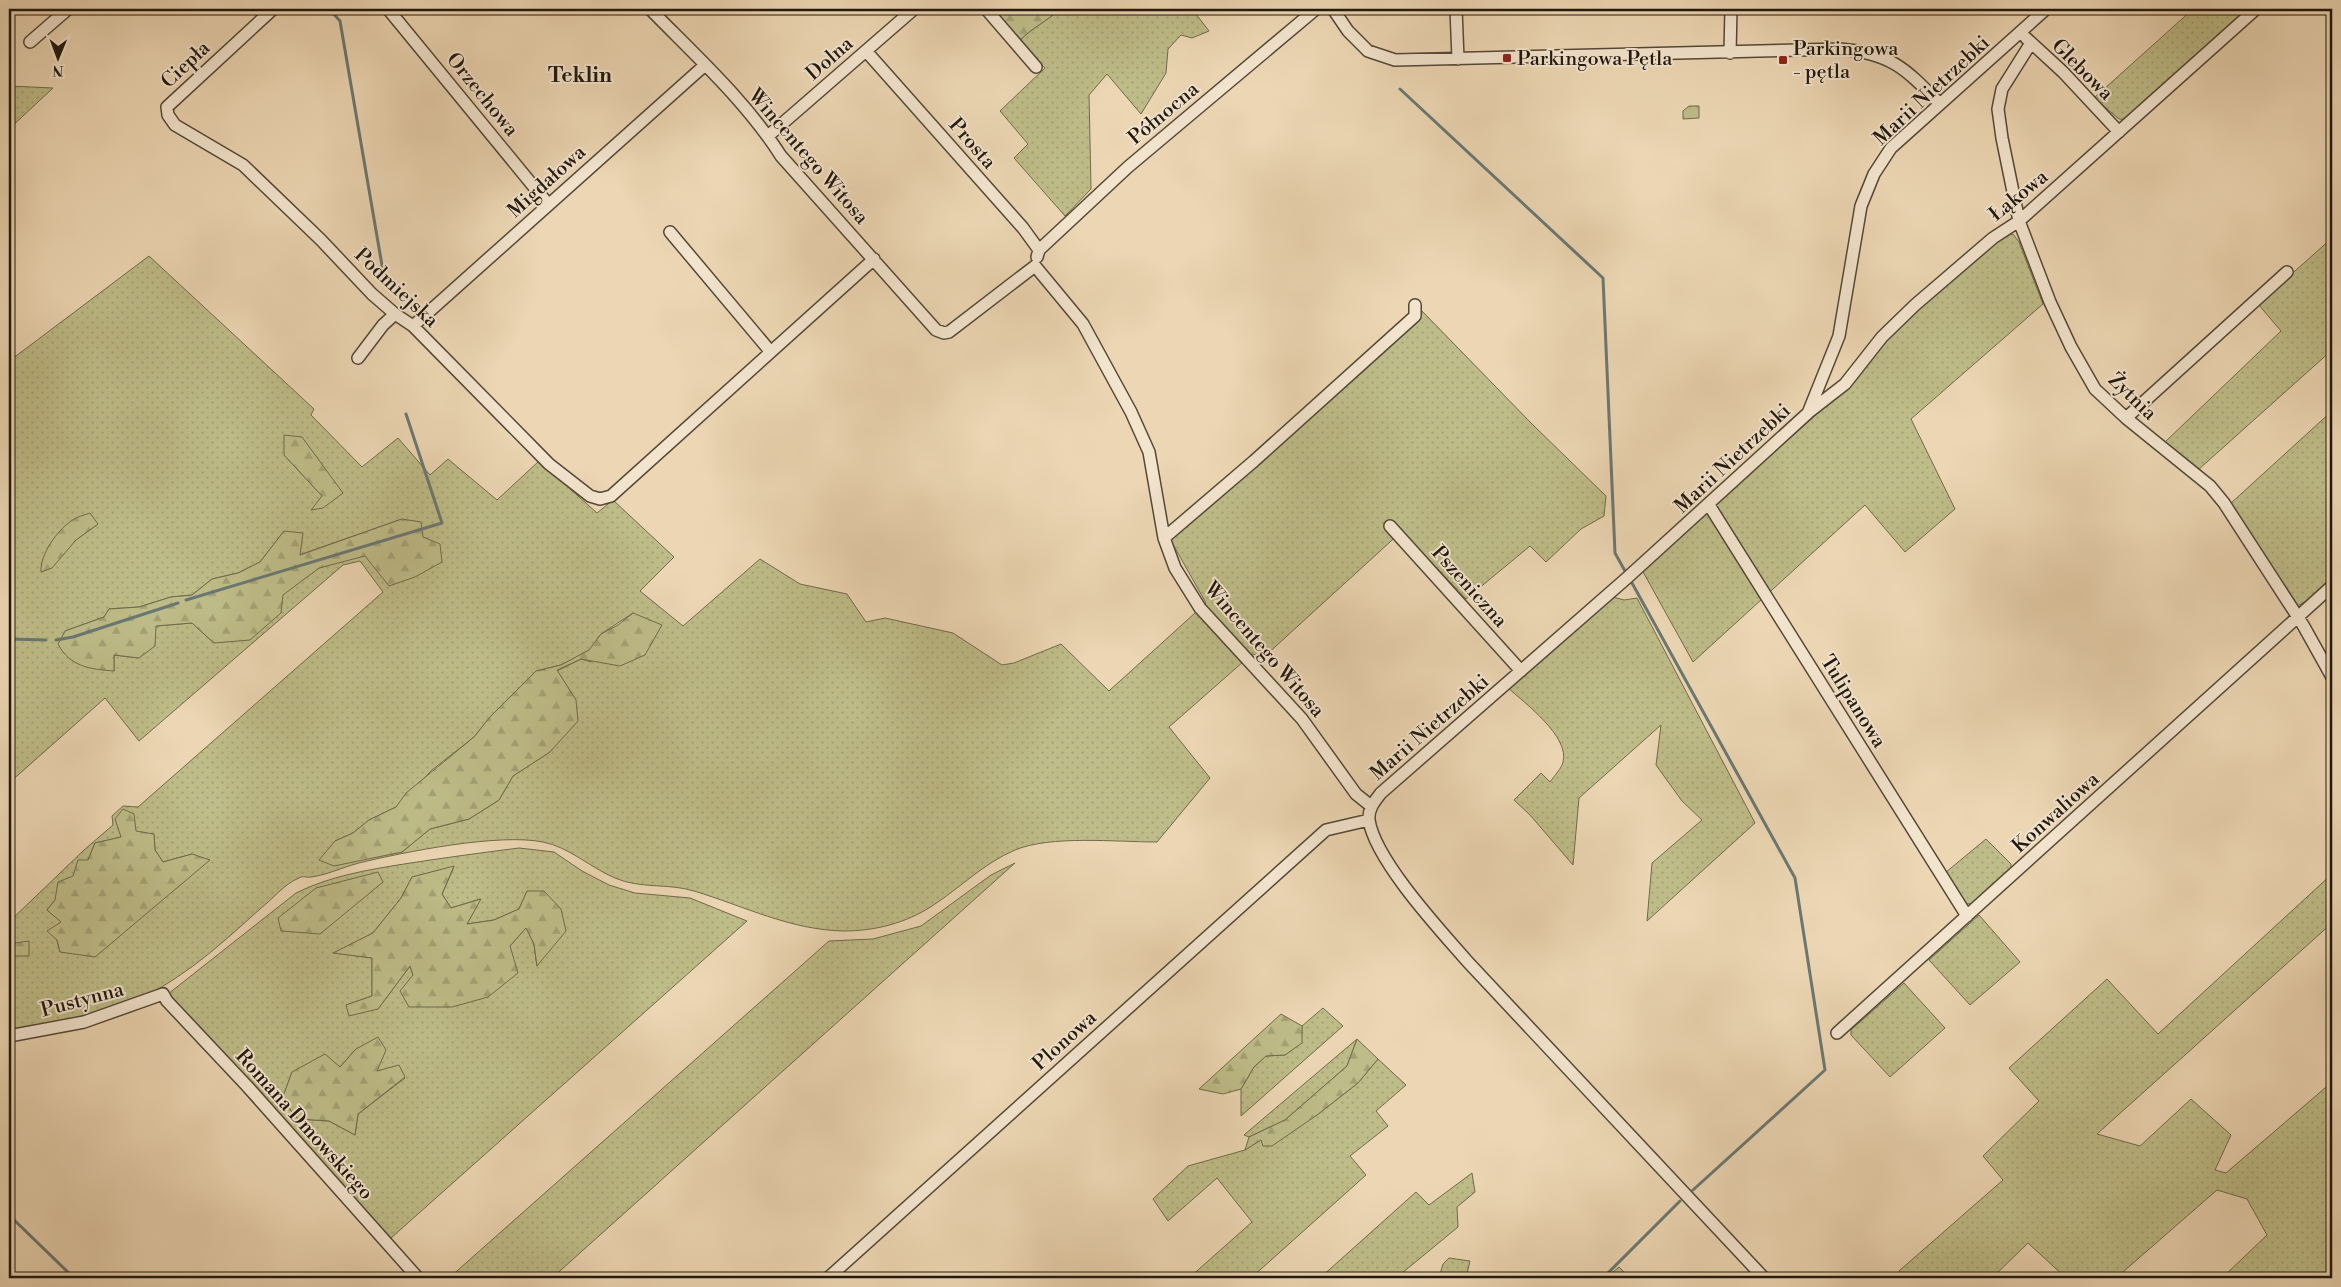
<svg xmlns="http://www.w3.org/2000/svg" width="2341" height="1287" font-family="'Libre Bodoni',serif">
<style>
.grass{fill:url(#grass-dots);stroke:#706a4b;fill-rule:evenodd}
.forest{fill:url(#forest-firs);stroke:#706a4b}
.park{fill:url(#park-crowns);stroke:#706a4b}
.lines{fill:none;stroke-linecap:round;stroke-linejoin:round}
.stream{stroke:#6a7872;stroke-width:3}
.minor-casing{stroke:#544837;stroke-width:14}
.minor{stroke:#f3e4ce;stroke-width:11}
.poi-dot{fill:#8f2418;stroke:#f3e4ce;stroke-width:2}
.labels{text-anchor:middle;stroke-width:4;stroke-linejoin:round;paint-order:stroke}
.poi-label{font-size:20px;fill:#21180e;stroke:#f3e4ce;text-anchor:start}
.street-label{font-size:20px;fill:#21180e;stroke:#f3e4ce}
.neighbourhood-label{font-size:21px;font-weight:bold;fill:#21180e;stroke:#f3e4ce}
</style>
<defs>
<pattern id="grass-dots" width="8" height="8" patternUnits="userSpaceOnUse" patternTransform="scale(1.25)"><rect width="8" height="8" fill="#bebc88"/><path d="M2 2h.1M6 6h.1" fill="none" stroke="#a3a174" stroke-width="1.8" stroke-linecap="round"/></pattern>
<pattern id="forest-firs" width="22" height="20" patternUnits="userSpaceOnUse" patternTransform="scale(1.25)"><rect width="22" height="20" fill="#bebc88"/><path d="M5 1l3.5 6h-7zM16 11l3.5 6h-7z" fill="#a3a174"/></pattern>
<pattern id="park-crowns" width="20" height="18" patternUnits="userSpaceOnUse" patternTransform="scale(1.25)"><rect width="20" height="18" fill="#bebc88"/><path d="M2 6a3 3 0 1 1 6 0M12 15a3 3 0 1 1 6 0" fill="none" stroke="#a3a174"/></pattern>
</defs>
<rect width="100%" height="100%" fill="#ecd6b3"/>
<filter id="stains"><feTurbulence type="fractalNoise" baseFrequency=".004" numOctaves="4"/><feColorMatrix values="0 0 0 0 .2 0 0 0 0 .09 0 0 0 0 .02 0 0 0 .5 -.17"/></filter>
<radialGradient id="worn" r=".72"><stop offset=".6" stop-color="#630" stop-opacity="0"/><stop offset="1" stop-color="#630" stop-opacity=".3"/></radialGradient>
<!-- grass -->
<path class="grass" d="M1060,9H1192L1209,31L1192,38L1181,35L1168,49L1166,73L1141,114L1107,74L1089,95L1091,189L1065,216L1014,158L1028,144L1000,111L1045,68L1019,41C1032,28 1047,21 1060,9Z
M2193,9H2252L2130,120L2119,119L2094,98Z
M9,86L53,88L9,129Z
M2013,234L2019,242L2043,304L1911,419L1955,509L1905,552L1865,505L1693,662L1642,570L1845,389L1887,338L2002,236Z
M2332,238V350L2198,470L2164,443L2281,331L2258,304Z
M149,256L314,409L311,415L362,467L398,438L430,475L448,459L497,500L539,461L597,513L613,500L674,557L640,591L683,626L760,559L800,584L847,594L866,622L885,618L953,633L1002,665L1014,663L1061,644L1109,691L1206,603L1170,539L1421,310L1532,424L1606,496L1604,516L1581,529L1546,562L1530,546L1466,599L1402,531L1264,657L1252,654L1169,727L1210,778L1157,842C1116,842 1051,835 1015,850C984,863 960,888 932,906C906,923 875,931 844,931C790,930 744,906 694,891C668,883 640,889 615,878C591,868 569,847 543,842C499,833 404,852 359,863C343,867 327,875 311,877C304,878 305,875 299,878C284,884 273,899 260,909C231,935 202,962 168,983C121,1013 63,1022 9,1032V922L84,850L113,825L112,816L123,806L138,807L383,592L360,561L343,565L139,741L105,698L9,783V357L12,359ZM284,455L343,493L312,510L322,496ZM402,519L423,537L319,568L214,643L192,623L156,626L139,658L114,655V671L65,631L104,617L109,609L139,607L171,597L192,595L212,579L238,573L260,562L284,531L299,555ZM71,521L98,524L41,565L50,544ZM633,613L591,662L581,659L557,671L576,700L550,752L513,776L499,800L469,819L430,829L402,852L376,857L335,841L353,833L369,820L396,807L432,770L474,737L490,717L536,671L561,665L590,650L601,634ZM154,834L155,850L163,862L192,854L60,952L57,940L62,922L47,910L88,860L95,843L122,837Z
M2332,411V580L2309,600L2297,606L2230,504Z
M1613,597L1624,600L1637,598L1755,823L1647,921L1652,863L1702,820L1682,801L1656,765L1661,725L1579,798L1573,865L1530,815L1514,800L1541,773L1550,782C1554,776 1562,768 1563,762C1570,737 1525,703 1508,688Z
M1986,839L2011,864V869L1974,903L1967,904L1945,873Z
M519,848L554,852L582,871L609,885L635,893L690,898L747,921L391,1238L171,1002L168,994L296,893C330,876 367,870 404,864C442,858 480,853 519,848ZM454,867L442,894L451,908L480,899L467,924L494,920L519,909L527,891L537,966L534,944L526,927L510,946L413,975L410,966L378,1009L346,1005L372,996V958L334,953L373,933L401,898L412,877ZM356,1049L376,1071L405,1078L358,1114L355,1135L329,1121L298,1119L282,1100L292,1072L340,1067Z
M1015,863L552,1278H449L829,941L873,939L921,926L991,875Z
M2332,874V923L2097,1134L2140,1146L2191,1099L2231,1135L2215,1170L2226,1173L2332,1082V1278H2222L2267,1235L2247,1199L2217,1190L2116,1278H2066L2028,1243L1992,1278H1905L1899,1271L2003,1180L1983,1156L2039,1101L2009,1068L2107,979L2158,1034Z
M1979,915L2020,962L1970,1005L1929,960Z
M1904,983L1945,1028L1890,1077L1851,1035V1030Z
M1323,1008L1343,1026L1241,1116V1089L1254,1067L1266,1056L1285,1055L1301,1043L1302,1026Z
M1357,1039L1347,1066L1285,1120L1249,1137L1244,1135Z
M1378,1059L1406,1085L1376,1111L1388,1126L1350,1156L1366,1175L1251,1278H1189L1252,1222L1217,1178L1168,1221L1153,1199L1188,1166L1245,1150L1262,1139L1317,1115L1358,1083Z
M1472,1173L1475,1192L1457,1207L1458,1227L1396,1278H1320L1416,1192L1429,1205Z
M1449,1258L1470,1261L1466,1278H1439L1443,1264Z
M1619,1267L1630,1278H1606Z"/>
<!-- forest -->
<path class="forest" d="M991,9H1060C1047,21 1032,28 1019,41Z
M284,435L302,437L343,493L323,508L311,510L322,496L284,455Z
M90,513L98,524L76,540L52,568L41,572C40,554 57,531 71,521C76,517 84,515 90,513Z
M402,519L421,522L423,537L440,544L442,562L415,577L389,586L365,556L319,568L283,595L281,613L250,640L214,643L192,623L156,626L155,646L139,658L114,655V671C90,669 70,667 58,644L65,631L104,617L109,609L139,607L171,597L192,595L212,579L238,573L260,562L284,531L303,533L300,555Z
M633,613L662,625L645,655L620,666L581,659L557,670L576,700L578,721L550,752L513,776L499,800L469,819L430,829L402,852L334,866L319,860L335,841L353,833L369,820L396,807L406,793L474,737L490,717L536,671L561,665L589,650L601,634L618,625Z
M123,809L134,814L136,831L154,834L155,850L163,862L192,854L210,860L95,957L60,952L57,940L47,931L61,922L47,910L55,900L58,882L73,876L78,860H88L95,843L121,837L115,819Z
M454,866L442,894L451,908L481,899L467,924L494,920L519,909L527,891H544L561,909L566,931L537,966L534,944L526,928L510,946L518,973L488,997L452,1007H409L400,991L413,975L410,966L378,1009L349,1016L346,1005L372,996V958L333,953L373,933L401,898L412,877Z
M378,872L383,882L320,934L281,931L278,918L316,888Z
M29,941V956H13L15,943Z
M1281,1014L1302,1026V1043L1285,1055L1266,1056L1254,1067L1241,1089L1223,1094L1199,1089Z
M378,1037L386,1050L377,1071L399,1065L405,1077L358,1114L355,1135L329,1121L298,1119L282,1099L292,1072L325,1054L340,1067L356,1049Z
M1357,1039L1378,1059L1358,1083L1317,1115L1272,1146H1263L1261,1140L1245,1150L1249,1137L1285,1120L1347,1066Z"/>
<!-- park -->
<path class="park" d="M1689,106H1699V118L1683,119V111Z"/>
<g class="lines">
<!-- stream -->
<path class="stream" d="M329,9L340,21L384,277
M1400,89L1603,278L1615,553L1625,571
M1632,583L1795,878L1825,1070L1693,1190
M186,600L442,523L406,414
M9,639L46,640
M56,640L73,637L178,603
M9,1215L74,1278
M1603,1278L1680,1201"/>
<!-- minor casing -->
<g class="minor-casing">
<path id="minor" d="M273,9L167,107L168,115L175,125L243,165L321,240L372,294L395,314L413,326L549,464L590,496L600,499L611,496L874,259
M388,9L548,204
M650,9C695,55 746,101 781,156L936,330L944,333L949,332L1035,266
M986,9L1036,67
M1333,9L1348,31L1368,51L1395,60L1840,49C1891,53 1906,69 1940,104
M1456,9L1458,59
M2026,38L2063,72L2119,132
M30,42L68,9
M2031,43L2002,89L1998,109L2002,138L2019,221L2050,302L2071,347L2095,389L2126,418L2210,486L2224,503L2303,625L2332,677
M866,51L1023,228L1039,250L1037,257
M1730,53L1731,9
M768,136L914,9
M670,232L770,351
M1039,250L1128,167L1316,9
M1035,266L1083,324L1131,412L1149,452L1164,538L1175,568L1200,608L1302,719L1356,794L1371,806
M413,326L705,65
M358,358L383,325L395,314
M1809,412L1845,384L1882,337L1915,305L1993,238L2019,221L2256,9
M2126,418L2287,272
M1709,505L1967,916
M1390,526L1521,671
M1164,538L1254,461L1415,316V305
M1837,1033L2332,586
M9,1036L84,1022L163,994L167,1001L247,1086L418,1278
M828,1278L1326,830L1369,820
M1764,1278L1467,961C1440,930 1375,860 1369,820C1368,809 1374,802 1381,793L1628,577L1808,413L1839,336L1861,206L1874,174L1891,148L2046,9"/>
</g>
<!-- minor -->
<use href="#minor" class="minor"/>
</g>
<!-- markers -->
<g class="poi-dot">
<rect x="1502" y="53" width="10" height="10" rx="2.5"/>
<rect x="1778" y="55" width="10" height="10" rx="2.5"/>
</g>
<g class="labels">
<!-- poi labels -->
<g class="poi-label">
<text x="1793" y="55">Parkingowa<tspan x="1793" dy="23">- pętla</tspan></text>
<text x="1517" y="65">Parkingowa Pętla</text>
</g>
<!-- street labels -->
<g class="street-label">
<text transform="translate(829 58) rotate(-41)" y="7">Dolna</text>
<text transform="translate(185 64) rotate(-43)" y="7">Ciepła</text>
<text transform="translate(2083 69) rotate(45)" y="7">Glebowa</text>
<text transform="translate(1931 90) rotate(-43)" y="7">Marii Nietrzebki</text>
<text transform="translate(483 94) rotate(51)" y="7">Orzechowa</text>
<text transform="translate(1163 113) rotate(-40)" y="7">Północna</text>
<text transform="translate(973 143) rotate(49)" y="7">Prosta</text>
<text transform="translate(809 156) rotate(49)" y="7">Wincentego Witosa</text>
<text transform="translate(546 181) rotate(-42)" y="7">Migdałowa</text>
<text transform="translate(2018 195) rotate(-39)" y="7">Łąkowa</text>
<text transform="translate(397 287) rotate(43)" y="7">Podmiejska</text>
<text transform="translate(2133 396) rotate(44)" y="7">Żytnia</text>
<text transform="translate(1732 458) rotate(-43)" y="7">Marii Nietrzebki</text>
<text transform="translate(1470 586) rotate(48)" y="7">Pszeniczna</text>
<text transform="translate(1265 649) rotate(49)" y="7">Wincentego Witosa</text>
<text transform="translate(1854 701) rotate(58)" y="7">Tulipanowa</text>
<text transform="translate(1429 727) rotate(-41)" y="7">Marii Nietrzebki</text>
<text transform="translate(2055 812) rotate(-42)" y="7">Konwaliowa</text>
<text transform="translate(82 999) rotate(-15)" y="7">Pustynna</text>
<text transform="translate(1064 1040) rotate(-42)" y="7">Plonowa</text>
<text transform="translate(305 1124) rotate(48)" y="7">Romana Dmowskiego</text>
</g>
<!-- neighbourhood labels -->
<g class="neighbourhood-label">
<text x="580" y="82">Teklin</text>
</g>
</g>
<!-- margin -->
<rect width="2341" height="1287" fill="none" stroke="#ecd6b3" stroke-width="30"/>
<rect x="10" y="10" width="2321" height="1267" fill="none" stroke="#21180e" stroke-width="2.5"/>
<rect x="15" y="15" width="2311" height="1257" fill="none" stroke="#21180e"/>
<!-- north arrow -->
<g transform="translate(58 58) rotate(181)" stroke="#f3e4ce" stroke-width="4" paint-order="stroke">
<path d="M0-4L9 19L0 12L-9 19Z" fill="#21180e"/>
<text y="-8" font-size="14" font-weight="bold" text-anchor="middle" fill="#21180e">N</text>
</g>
<rect width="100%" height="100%" filter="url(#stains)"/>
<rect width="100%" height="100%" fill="url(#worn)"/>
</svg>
